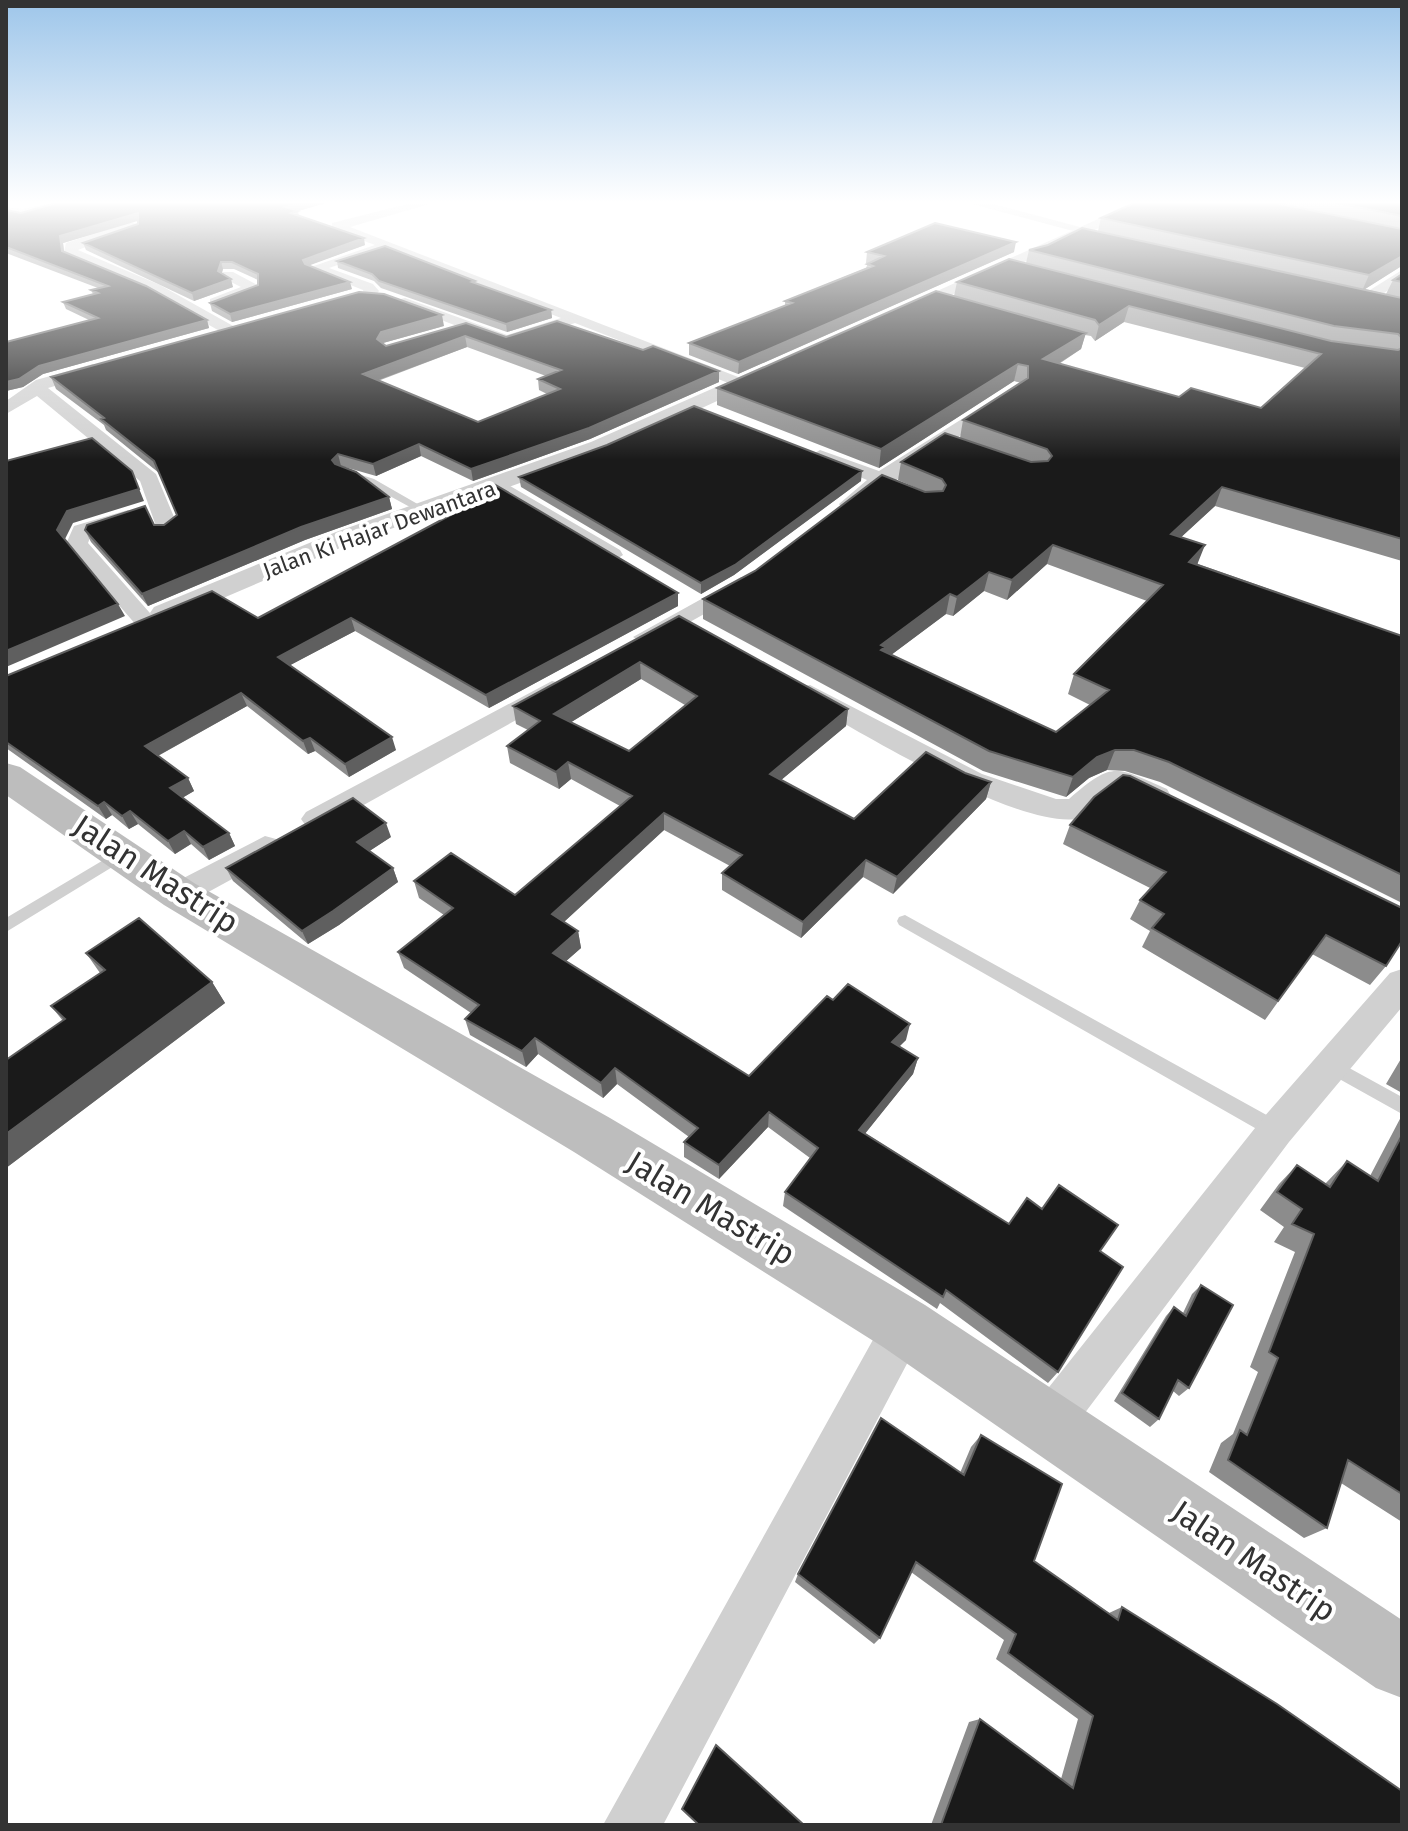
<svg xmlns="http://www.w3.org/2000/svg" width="1408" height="1831" font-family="'Fira Sans',sans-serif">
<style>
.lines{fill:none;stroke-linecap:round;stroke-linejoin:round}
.service{fill:#d0d0d0;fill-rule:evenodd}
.minor{fill:#d0d0d0;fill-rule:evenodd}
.tertiary{fill:#d0d0d0;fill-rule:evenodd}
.secondary{fill:#bdbdbd;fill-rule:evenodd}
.wall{fill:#8c8c8c;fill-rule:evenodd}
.shaded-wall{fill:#5f5f5f}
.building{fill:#1a1a1a;stroke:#5f5f5f;stroke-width:2;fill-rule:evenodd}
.labels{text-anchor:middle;stroke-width:8;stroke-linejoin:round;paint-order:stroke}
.far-street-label{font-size:22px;fill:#333;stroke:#fff}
.near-street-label{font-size:32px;fill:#333;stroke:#fff}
</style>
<rect width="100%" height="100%" fill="#fff"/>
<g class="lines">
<!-- service -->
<path class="service" d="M349,471L374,479L428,510L419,512L366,483L345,476L344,474Z
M122,849L130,854L127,858L6,932V918Z
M905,915L1283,1124L1285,1130L1283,1136L1276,1138L1269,1136L899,925L897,921L899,917Z
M1331,1058L1402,1097V1114L1325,1071L1322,1066L1325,1061Z"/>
<!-- minor -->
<path class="minor" d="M49,203H72L23,217L6,215V207L23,209Z
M411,203H433L350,227L751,382L748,386H736L575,323L513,343H501L392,301L405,298L507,335L561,318L384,249L329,268L373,284L379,291L375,296H365L363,290L308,268L375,245L332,229V223Z
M968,203H990L1095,231L1088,235Z
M129,222L140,225L78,250L160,285L235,327V333H223L150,291L64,252L66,243Z
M1402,270V281L1372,301H1362V295Z
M223,272H233L261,287L220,305H210V299L241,287L223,278Z
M93,364L101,369L99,373L48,388L156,474L179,529L176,534L168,535L157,529L140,481L37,396L6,414V401L36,380Z
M997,397L1003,398V406L856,508H842L839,504L867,480L810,456L820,450L879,471Z
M498,479L620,550L623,555L612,562L604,560L491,489L488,485Z
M128,510L135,512L138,516L135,520L91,535L88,543L157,621L145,628L137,626L66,544L74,526Z
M741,577L749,579L752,584L749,589L654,642L645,644L633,637Z
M552,681L561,683L565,689L561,695L326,826L316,829L306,826L301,819L306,812Z
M810,685L982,774L1056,799H1069C1114,760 1115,767 1167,789L1171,796L1167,803L1157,806L1115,789C1104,799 1092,817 1077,819C1015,828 859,731 801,699L797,693L801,687Z
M265,836L276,839L280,847L276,855L190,902L179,906L168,902L163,894L168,886Z
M1402,969V1007L1289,1142L1066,1438L1050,1445L1034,1438L1027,1422L1034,1406L1263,1118L1390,973Z
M904,1304L919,1311L926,1326L919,1341L663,1825H603L889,1311Z"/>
<!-- tertiary -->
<path class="tertiary" d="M1134,203H1154L903,317H891L888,313Z
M764,366L774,372L771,376L607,452L354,542L174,619H154L150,613L154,607L336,532L591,442Z"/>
<!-- secondary -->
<path class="secondary" d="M6,763L20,767L194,883L610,1118L925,1305L1402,1620V1698L1376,1688L883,1347L574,1152L164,905L6,795Z"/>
</g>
<!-- wall -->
<path class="wall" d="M56,203H326L298,211L299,216L365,245L309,265L352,289L232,322L212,311L210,303L258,285V280L234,269H223L222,273L233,287L194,301L86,250L83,243L138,224V220L63,243L64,252L207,320L209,328L43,374L23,387L6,391V342L89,320L66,309L63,302L93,294L91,290L98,288L6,253V210L21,213Z
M1134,203H1402V268L1400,267L1365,289L1386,294L1393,280L1402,274V561L1215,506L1181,537L1198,564L1402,636V903L1160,782L1125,771L1107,770L1089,778L1066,797L983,771L703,619V599L926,492L898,480L901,462L960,438L963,420L1021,383L1014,381L879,468L717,405V388L954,296L957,282L1026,263L1029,250L1098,231L1101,218ZM1124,322L1305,368L1261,408L1179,397L1059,364L1081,349L1085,335L1091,336L1095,341ZM1047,564L1147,601L1074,674L1068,694L1090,705L1056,732L891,655L946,614L953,616L984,591L1007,600Z
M867,252H1014L738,374L689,355V343L785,306V301L866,268L868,263H866Z
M337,261L475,281L476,284L551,310L552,318L507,332L381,288L374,281L338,268Z
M466,323L506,337L643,350L719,371V382L590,439L473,481L421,456L376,476L341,466L389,497L392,509L305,540L148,606L91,542L85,530L154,525H164L177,516L159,473L106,430L104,425L56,389L51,377L444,326L383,343L386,346ZM467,347L546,376L538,379L539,390L547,394L478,422L378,381Z
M607,445L861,481L734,575L701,594L521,487L519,477Z
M456,497L678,606L489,708L355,631L290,665L396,750L349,777L315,751L308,754L247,706L158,756L188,778L194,791L182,798L229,833L235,846L209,860L191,844L175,854L138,824L129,829L112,815L106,819L6,748V676L258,618L459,511Z
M679,616L848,709L846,726L781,780L854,819L965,773L991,782L986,799L893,894L863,877L801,938L722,890V873L730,866L664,830L564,922L578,931L581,948L566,961L749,1076L906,1040L899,1046L918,1058L913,1074L865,1133L1009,1224L1100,1251L1058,1372L1048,1383L940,1303L937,1309L783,1206L785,1192L810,1158L768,1127L719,1179L684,1157V1142L689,1137L617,1084L603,1098L538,1054L526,1067L470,1035L465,1019L471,1013L404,968L398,952L444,915L419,898L414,881L515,895L620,806L571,779L559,789L510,763L507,746L528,730L516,724L513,706ZM641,679L685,705L629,751L571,722Z
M1070,825L1402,908L1386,966L1370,985L1312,954L1265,1020L1142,947L1150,931L1130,919L1140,900L1150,888L1063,844Z
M391,837L369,851L393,868L398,882L339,925L308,944L233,881L226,868Z
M86,953L212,982L225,1003L6,1168V1060L63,1021L51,1006L100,973Z
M1402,1057V1093L1386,1084Z
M1402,1115V1522L1341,1483L1327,1528L1304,1538L1209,1472L1221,1443L1233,1434L1258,1372L1250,1367L1295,1252L1274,1242L1284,1227L1260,1210L1279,1184L1297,1165L1325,1184L1347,1161L1370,1176Z
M1201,1285L1189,1388L1179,1396L1173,1391L1159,1419L1150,1427L1114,1401L1166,1316L1174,1307L1183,1313L1192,1294Z
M981,1435L1034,1561L1109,1613L1122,1607L1402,1825H931L969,1722L980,1719L1061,1779L1078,1719L996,1659L1004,1640L911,1572L880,1638L874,1644L795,1582L798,1574L960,1473L971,1447Z"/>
<!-- shaded-wall -->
<path class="shaded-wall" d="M301,203H326L287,214L286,207Z
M138,213L141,220L63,243L65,258L62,251L60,236Z
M364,238L365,245L305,267L303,260Z
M1016,242L1014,252L738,374L739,362Z
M1402,256V264L1400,267L1362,291L1369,275Z
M221,262L223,269L220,278L218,271Z
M231,279L233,287L194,301L192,293Z
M350,282L352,289L232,322L230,314Z
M1129,306L1124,322L1095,341L1099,325Z
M551,310L552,318L507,332L506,324Z
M442,315L444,326L383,343L377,339L381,332Z
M207,320L209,328L43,374L23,387L6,391V382L39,366Z
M1086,333L1081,349L1039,376L1043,359Z
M465,336L467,347L365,385L363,374Z
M1018,364L1014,381L879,468L881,449Z
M719,371V382L590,439L473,481L471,469Z
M419,444L421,456L376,476L373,464Z
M338,454L341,466L335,472L332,460Z
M132,471L144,501L73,523L63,543L57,530L67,511Z
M862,471L861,481L734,575L701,594V583Z
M1222,487L1215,506L1164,553L1171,534Z
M389,497L392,509L305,540L148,606L142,594L301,527Z
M1053,545L1047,564L1007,600L1012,580Z
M1205,545L1197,565L1189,562Z
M989,572L984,591L953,616L957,597Z
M678,593V606L489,708L486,695Z
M950,594L946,614L883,661L881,645Z
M118,604L125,616L6,667V651Z
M351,618L355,631L283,669L278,657Z
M640,662L641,679L557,731L554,714Z
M241,693L247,706L152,759L145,746Z
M848,709L846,726L768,791L770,774Z
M392,737L396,750L349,777L345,764Z
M310,738L315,751L308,754L303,741Z
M1115,750L1107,770L1089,778L1066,797L1073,777L1097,757Z
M568,762L571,779L559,789L556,772Z
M188,778L194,791L177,801L170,788Z
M991,782L986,799L893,894L897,877Z
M104,802L112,815L106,819L98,806Z
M130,811L138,824L129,829L122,816Z
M664,813V830L554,931L552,914Z
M386,823L391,837L362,856L357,842Z
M184,831L191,844L175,854L168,841Z
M229,833L235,846L209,860L203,847Z
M866,860L863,877L801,938L803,922Z
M393,868L398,882L339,925L308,944L302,931Z
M578,931L581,948L556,970L553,953Z
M212,982L225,1003L6,1168V1134Z
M910,1024L906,1040L888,1058L892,1042Z
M535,1038L538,1054L526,1067L522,1051Z
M918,1058L913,1074L856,1145L859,1130Z
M615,1068L617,1084L603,1098L601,1083Z
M769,1112L768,1127L719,1179V1165Z"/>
<!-- building -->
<path class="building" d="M56,203H301L286,207L298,211L291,213L364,238L303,260L305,264L350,282L230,314L210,303L258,285V274L232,262H221L218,271L231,279L192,293L83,243L138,224V213L60,236L62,251L146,286L207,320L39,366L19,379L6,382V342L98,318L63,302L98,293L91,290L108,286L6,247V210L21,213Z
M1134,203H1276L1402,229V256L1369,275L1101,218Z
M1337,203H1402V216Z
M935,223L1016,242L739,362L689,343L792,303L785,301L873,266L867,264L884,256L867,252Z
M1082,228L1402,298V338L1398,334L1334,326L1029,250L1048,245Z
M385,246L475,281L472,282L551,310L506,324L379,281L372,274L337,261Z
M1009,259L1331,341L1398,350L1402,348V539L1222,487L1171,534L1205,545L1189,562L1402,636V875L1169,762L1134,750H1115L1097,757L1073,777L989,751L703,599L755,571L882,475L925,492L943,491L946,485L942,479L901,462L945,433L1031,462L1048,461L1052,456L1047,449L963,420L1028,378V366L1018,364L881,449L717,388L936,291L1086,333L1043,359L1179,397L1191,388L1261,408L1321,354L1129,306L1099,325L1095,320L957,282ZM1053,545L1163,585L1074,674L1109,690L1056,732L881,650L885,647L881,645L950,594L957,597L989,572L1012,580Z
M1402,274V282L1393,280Z
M359,292L384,294L442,315L381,332L377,339L386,346L466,323L506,337L557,321L643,350L653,346L719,371L589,428L471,469L419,444L373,464L338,454L332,460L335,464L356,472L389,497L301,527L142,594L85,530L87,525L145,506L154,525H164L177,515L154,461L101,419L104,418L51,377ZM465,336L561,370L538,379L560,389L478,422L363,374Z
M694,406L862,471L735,565L701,583L519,477L607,445Z
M92,438L132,471L139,489L67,511L57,530L118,604L6,651V461Z
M494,484L678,593L486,695L351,618L278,657L392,737L345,764L310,738L303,741L241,693L145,746L188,778L170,788L229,833L203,847L184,831L168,841L130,811L122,816L104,802L98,806L6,742V676L212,591L258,618L462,509L456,497Z
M679,616L848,709L770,774L854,819L926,752L965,773L991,782L897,877L866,860L803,922L722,873L742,855L664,813L552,914L578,931L553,953L749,1076L827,996L833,1000L848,984L910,1024L892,1042L918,1058L859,1130L1009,1224L1027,1198L1042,1209L1059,1185L1118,1225L1100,1251L1123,1267L1058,1372L946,1290L943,1297L785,1192L818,1148L769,1112L719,1165L684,1142L698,1128L615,1068L601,1083L535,1038L522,1051L465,1019L479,1005L398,952L453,908L414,881L451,853L515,895L632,796L568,762L556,772L507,746L540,721L513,706ZM640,662L697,696L629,751L554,714Z
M1123,775L1130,776L1402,908V941L1386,966L1326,935L1278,1001L1152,928L1164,914L1140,900L1166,872L1070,825L1094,797Z
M353,798L386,823L357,842L393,868L333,911L302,931L226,868Z
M139,918L212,982L6,1134V1060L65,1019L51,1006L105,970L86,953Z
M1402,1135V1494L1348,1460L1327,1528L1228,1460L1240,1430L1247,1435L1278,1358L1269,1352L1314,1234L1292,1224L1302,1209L1277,1192L1297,1165L1330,1187L1347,1161L1378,1181Z
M1201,1285L1233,1305L1189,1388L1178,1380L1159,1419L1122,1393L1174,1307L1186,1316Z
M881,1418L964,1475L981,1435L1062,1484L1034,1561L1118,1620L1122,1607L1277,1704L1402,1791V1825H941L980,1719L1073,1788L1093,1716L1008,1653L1016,1634L916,1562L880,1638L798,1574Z
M716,1745L804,1825H699L682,1809Z"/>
<!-- sky -->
<linearGradient id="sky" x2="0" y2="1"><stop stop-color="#9ec6ea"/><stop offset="0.44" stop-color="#fff"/><stop offset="1" stop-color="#fff" stop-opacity="0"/></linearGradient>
<rect width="1408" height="460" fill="url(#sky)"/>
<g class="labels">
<!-- far-street labels -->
<g class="far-street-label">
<text transform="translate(379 529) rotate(-20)" y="8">Jalan Ki Hajar Dewantara</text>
</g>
<!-- near-street labels -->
<g class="near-street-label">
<text transform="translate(156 874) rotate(33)" y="11">Jalan Mastrip</text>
<text transform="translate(711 1208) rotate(31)" y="11">Jalan Mastrip</text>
<text transform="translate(1254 1561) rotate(34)" y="11">Jalan Mastrip</text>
</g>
</g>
<!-- border -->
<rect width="1408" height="1831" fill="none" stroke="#333333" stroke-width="16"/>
</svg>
